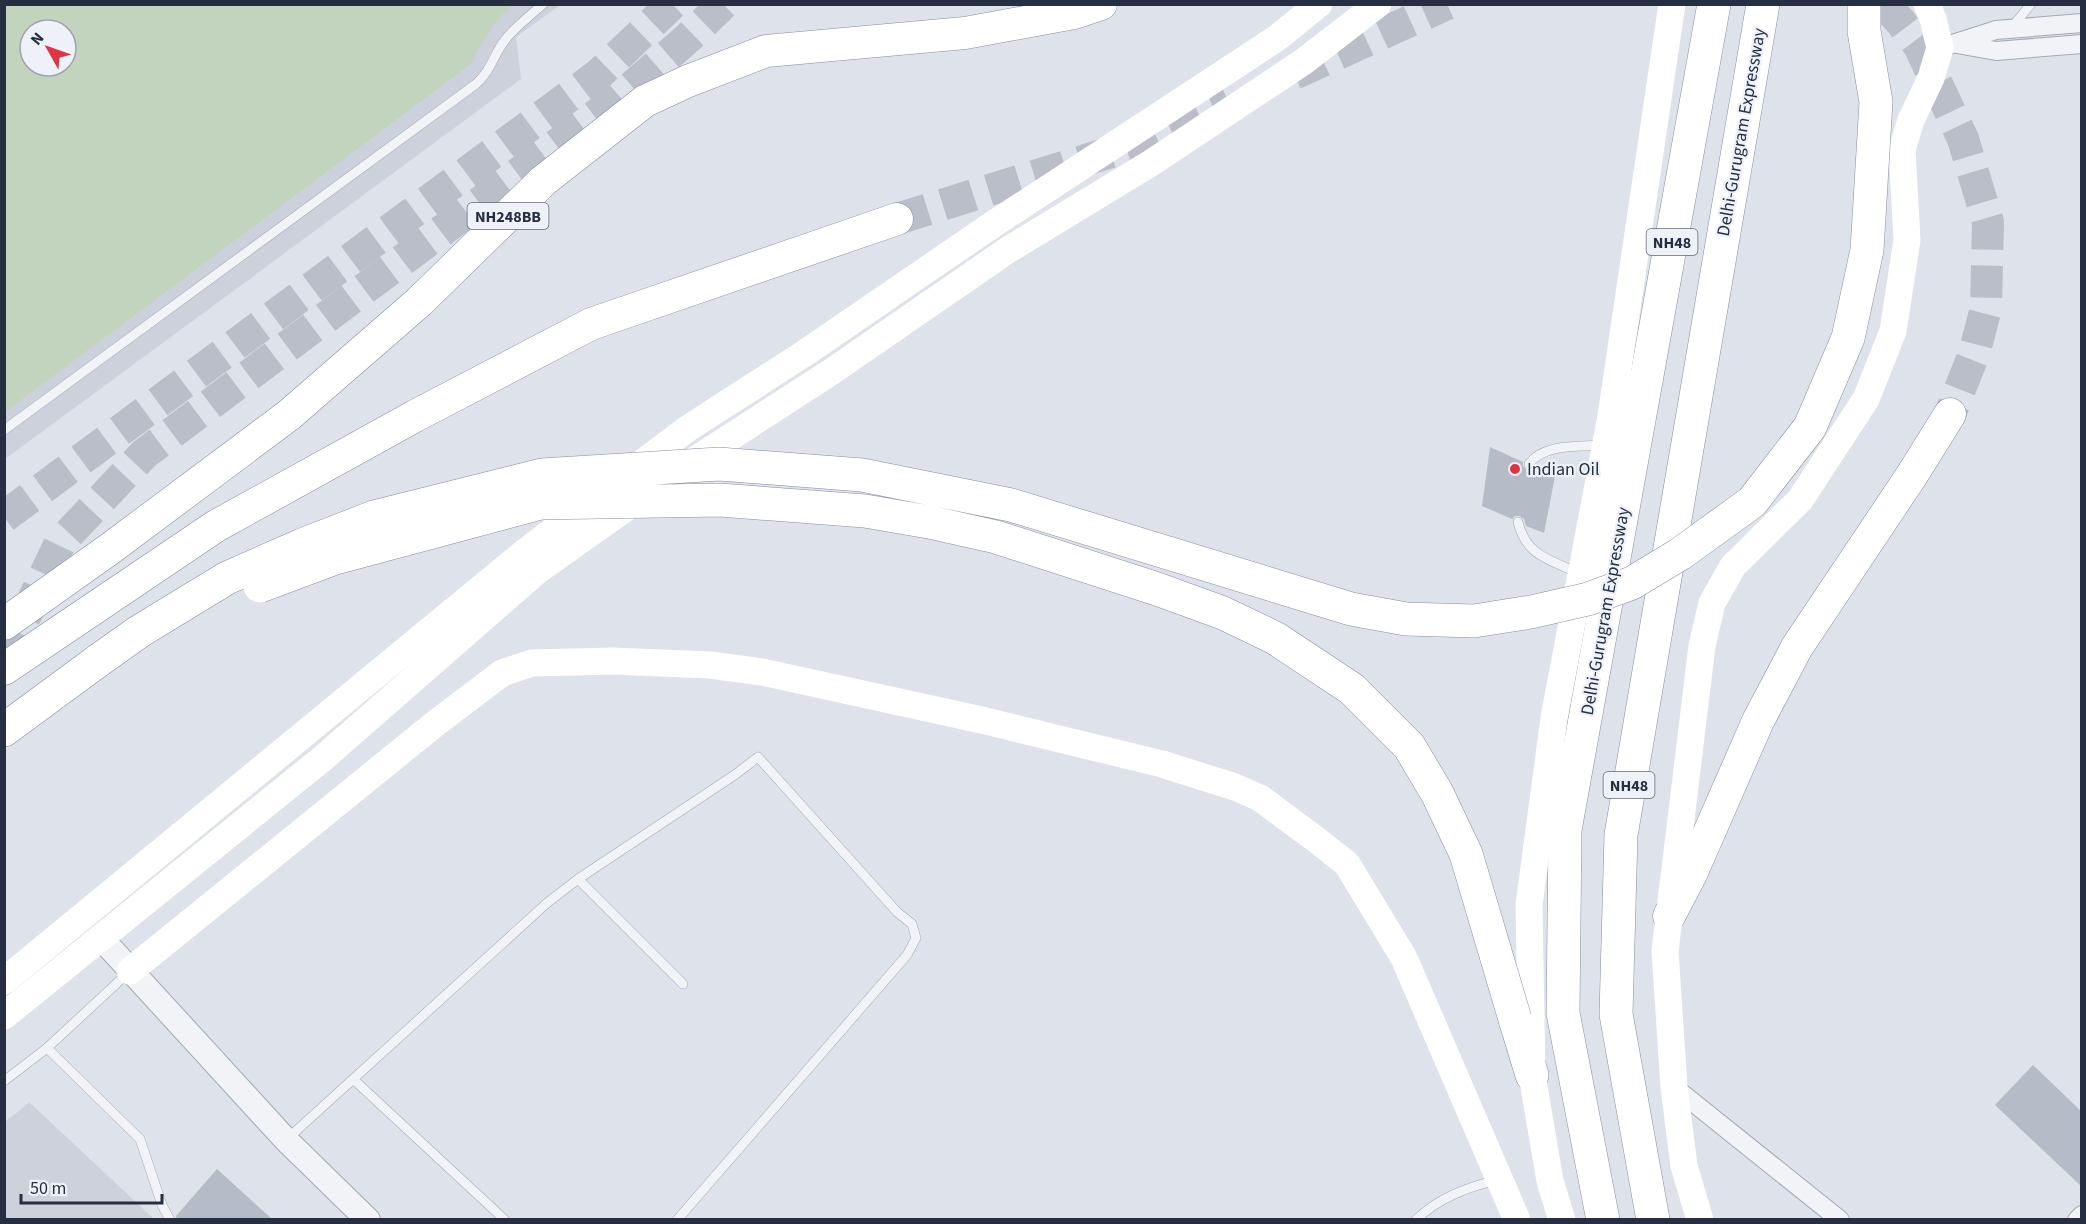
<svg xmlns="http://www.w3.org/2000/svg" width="2086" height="1224" font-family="'Source Sans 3',sans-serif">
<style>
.built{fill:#ccd1dc;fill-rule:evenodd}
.green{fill:#c3d4be;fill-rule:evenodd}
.building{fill:#b5bbc7}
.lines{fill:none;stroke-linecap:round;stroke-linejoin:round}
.trunk-tunnel{stroke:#b9bec8;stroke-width:32;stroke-dasharray:32 16;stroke-linecap:butt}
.service-casing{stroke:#a3a9b4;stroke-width:10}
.minor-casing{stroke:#a3a9b4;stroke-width:20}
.tertiary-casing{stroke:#a3a9b4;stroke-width:26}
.trunk-casing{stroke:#848ea2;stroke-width:33}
.motorway-casing{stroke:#848ea2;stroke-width:34}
.service{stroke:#f2f3f7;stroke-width:9}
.minor{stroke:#f2f3f7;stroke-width:18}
.tertiary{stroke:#f2f3f7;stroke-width:24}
.secondary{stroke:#fff;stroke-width:27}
.trunk{stroke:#fff;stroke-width:32}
.motorway{stroke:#fff;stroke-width:33}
.motorway-bridge-casing{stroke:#848ea2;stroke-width:34;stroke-linecap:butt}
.motorway-bridge{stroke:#fff;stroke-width:33}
.poi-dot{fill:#dd3545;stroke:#eef1f7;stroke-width:2}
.labels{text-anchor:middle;stroke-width:4.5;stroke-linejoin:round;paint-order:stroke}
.shield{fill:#eef1f7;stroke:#626978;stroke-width:1.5}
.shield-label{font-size:16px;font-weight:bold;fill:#262f42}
.street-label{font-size:18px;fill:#262f42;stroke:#eef1f7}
.poi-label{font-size:18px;fill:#262f42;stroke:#eef1f7;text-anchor:start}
</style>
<rect width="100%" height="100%" fill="#dee2ea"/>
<!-- built -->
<path class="built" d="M5,5H560L516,37L521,79L5,459ZM30,30H66V66H30Z
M30,1102V1103L154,1219H5V1122Z"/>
<!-- green -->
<path class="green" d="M5,4H513V5C494,20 482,40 472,63L5,412ZM30,30H66V66H30Z"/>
<!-- building -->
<path class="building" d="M1490,447L1523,462V466L1527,470H1531L1535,467L1555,476L1544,533L1526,526L1524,519L1520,516H1515L1512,519L1482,506Z
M2033,1065L2082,1112V1187L1995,1105Z
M217,1169L273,1220H177L176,1216Z"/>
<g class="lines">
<!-- trunk-tunnel -->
<path class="trunk-tunnel" d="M1884,4L1900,21L1919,46L1963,139L1988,222L1986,308L1974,354L1950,414
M1294,74L1447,4
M897,219L1143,142L1229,103
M4,517L599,74L672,4
M4,661L60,543L144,454L619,98L688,38L723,4"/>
<!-- service casing -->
<g class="service-casing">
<path id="service" d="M2012,27L2031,4
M4,430L476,84C493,68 492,57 505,40C515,27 530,16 543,4
M1529,464C1544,443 1579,447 1602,445
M1518,522C1526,556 1550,560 1579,573
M578,879L683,984
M47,1048L140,1139L162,1205L170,1220
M353,1079L505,1220
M4,1081L47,1048L129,972
M286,1140L547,903L578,879L736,774L758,757L897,912L912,924L916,938L907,955L677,1220
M1416,1220C1438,1198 1466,1188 1496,1180"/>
</g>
<!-- minor casing -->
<g class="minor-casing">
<path id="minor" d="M1957,44L1996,51L2082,44
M1940,48L1996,30L2082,23
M1674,1087L1840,1220
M2077,1220L2082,1215"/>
</g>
<!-- tertiary casing -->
<g class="tertiary-casing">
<path id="tertiary" d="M101,938L286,1140L368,1220"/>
</g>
<!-- trunk casing -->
<g class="trunk-casing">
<path id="trunk" d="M4,624L111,548L289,415L419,302L543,181L645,101L688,81L766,51L965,33L1074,13L1101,4
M4,669L216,526L415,416L591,324L897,219
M1669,916L1691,874L1758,721L1797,647L1912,475L1950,414"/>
</g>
<!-- motorway casing -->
<g class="motorway-casing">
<path id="motorway" d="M4,730L99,660
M1515,1019L1532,1075
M1603,1220L1563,1013L1565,830L1714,4
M1653,1220L1616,1014L1621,835L1763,4"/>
</g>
<!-- service -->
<use href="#service" class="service"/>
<!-- minor -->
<use href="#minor" class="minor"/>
<!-- tertiary -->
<use href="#tertiary" class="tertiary"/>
<!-- secondary -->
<path class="secondary" d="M681,469L831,372L1008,250L1151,163L1303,62L1378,4
M629,473L687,429L805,353L989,227L1277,38L1319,4
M130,971L436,723L502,673L532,663L613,661L710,665L762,672L986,721L1162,764L1235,787L1260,798L1318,841L1347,864L1404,958L1517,1220
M4,981L525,552L596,498
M4,1016L322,759L537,571L640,498
M1562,1220L1550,1181L1532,1075L1529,905L1554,718L1611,416L1672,4
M1700,1220L1684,1166L1674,1087L1665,951L1702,646L1712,603L1733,566L1800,500L1866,399L1893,331L1907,240L1902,150L1911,120L1931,78L1940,48L1933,19L1927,4"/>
<!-- trunk -->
<use href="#trunk" class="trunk"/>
<!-- motorway -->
<use href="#motorway" class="motorway"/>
<!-- motorway-bridge casing -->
<g class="motorway-bridge-casing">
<path id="motorway-bridge" d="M260,586L335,558L540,503L720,500L865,511L929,522L996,537L1157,589L1223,613L1275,638L1352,689L1409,746L1437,793L1466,854L1515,1019
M99,660L140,631L227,578L302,545L374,517L542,475L719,464L862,475L1011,505L1351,609L1406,619L1474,621L1531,612L1588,599L1632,583L1680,554L1752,502L1810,427L1848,338L1867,250L1876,102L1864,31V4"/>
</g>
<!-- motorway-bridge -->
<use href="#motorway-bridge" class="motorway-bridge"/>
</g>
<!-- markers -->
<circle class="poi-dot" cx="1515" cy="469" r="6"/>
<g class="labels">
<!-- shield labels -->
<g class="shield">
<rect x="467.5" y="203" width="81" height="26" rx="4.5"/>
<rect x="1646.5" y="229" width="51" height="26" rx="4.5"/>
<rect x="1603.5" y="772" width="51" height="26" rx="4.5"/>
</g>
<g class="shield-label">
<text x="508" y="222">NH248BB</text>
<text x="1672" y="248">NH48</text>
<text x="1629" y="791">NH48</text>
</g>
<!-- street labels -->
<g class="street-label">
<text transform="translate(1741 132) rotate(-80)" y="6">Delhi-Gurugram Expressway</text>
<text transform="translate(1605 611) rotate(-80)" y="6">Delhi-Gurugram Expressway</text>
</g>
<!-- poi labels -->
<g class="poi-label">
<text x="1527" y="475">Indian Oil</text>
</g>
</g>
<!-- border -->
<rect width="2086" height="1224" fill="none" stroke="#262f42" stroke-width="12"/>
<!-- north arrow -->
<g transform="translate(48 48) rotate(310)"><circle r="28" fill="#eef1f7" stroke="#9ea3af" stroke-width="1.5"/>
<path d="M0-4.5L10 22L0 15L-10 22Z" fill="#dd3545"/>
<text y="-9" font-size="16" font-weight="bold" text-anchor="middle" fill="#262f42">N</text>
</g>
<!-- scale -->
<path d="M21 1194v9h141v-9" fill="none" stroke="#262f42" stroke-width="3"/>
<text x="30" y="1194" font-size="18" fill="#262f42" stroke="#eef1f7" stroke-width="4.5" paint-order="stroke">50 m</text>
</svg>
